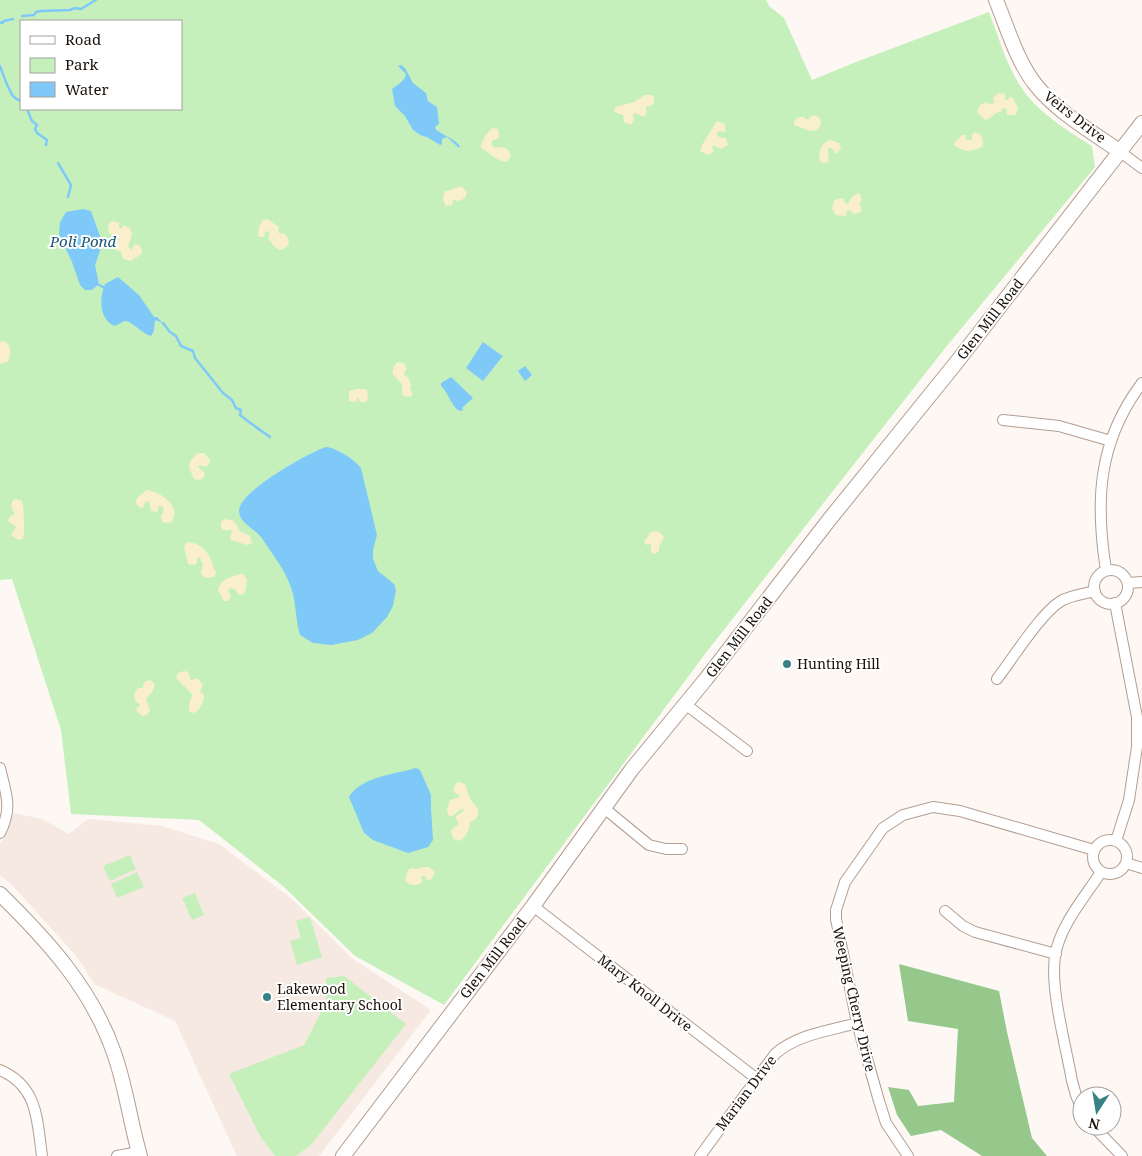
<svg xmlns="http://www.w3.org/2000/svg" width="1142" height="1156" font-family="'Noto Serif',serif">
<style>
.built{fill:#f6e9e1}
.green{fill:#c5f0bc;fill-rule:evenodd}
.forest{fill:#95c88a}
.sand{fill:#f9efca}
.water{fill:#7fc9f9}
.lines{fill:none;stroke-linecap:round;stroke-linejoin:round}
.stream{stroke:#7fc9f9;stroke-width:2.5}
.street-casing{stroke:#b59d8f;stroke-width:12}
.secondary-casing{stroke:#b59d8f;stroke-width:16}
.street{stroke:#fff;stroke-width:10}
.secondary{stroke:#fff;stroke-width:14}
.poi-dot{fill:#388185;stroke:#fff;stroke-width:2}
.labels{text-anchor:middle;stroke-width:4;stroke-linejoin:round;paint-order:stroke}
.street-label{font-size:14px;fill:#19110b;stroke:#fff}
.poi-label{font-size:14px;fill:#19110b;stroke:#fff;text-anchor:start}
.water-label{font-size:15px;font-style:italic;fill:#195272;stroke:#fff}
</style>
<rect width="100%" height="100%" fill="#fdf8f4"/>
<!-- built -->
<path class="built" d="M14,813L42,819L69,834L88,819L162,826L219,844L292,899L353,959L431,1010L319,1156H237L175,1021L94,984L77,957L13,886L0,875V844L6,835Z"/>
<!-- green -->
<path class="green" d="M0,0H766L769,6L784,18L812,80L856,62L989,12C999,38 1007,67 1023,90C1039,113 1068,131 1092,146L1095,167L946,347L705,654L444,1005L355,956L283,886L199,820L71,814L61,730L12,579L0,580ZM21,21H181V109H21Z
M130,855L136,869L110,881L103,866Z
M137,872L144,887L117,898L111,884Z
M195,893L204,915L192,920L182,898Z
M310,917L322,957L297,965L290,941L301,938L296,921Z
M344,976L406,1024L311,1145L296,1156H275L260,1136L229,1074L304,1045L326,1003V978Z"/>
<!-- forest -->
<path class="forest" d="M899,964L999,991L1007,1032L1032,1138L1047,1156H982L941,1130L911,1136L897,1115L888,1087L909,1090L918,1106L954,1102L958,1029L908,1021Z"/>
<!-- sand -->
<path class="sand" d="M999,93L1005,94V100H1007L1010,97L1013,98L1018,108L1016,115H1007L1006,112L1007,109L1003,108L1001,112C994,112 991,119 985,120L977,112L980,105L986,102L993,105L994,101L993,98Z
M645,95H652L654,97V103L651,106H646L647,112L644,117L635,113L633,115L634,119L631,125L624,122L623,115L614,112L615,107L634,102Z
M815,115C822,118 823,125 817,130L810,131L794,125V121C799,115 803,117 808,120L811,116Z
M717,121L725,124V132L719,131L716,134L719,137L726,138L728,145L721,149L713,145L712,147L714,151L708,155L700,151L702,145Z
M493,128L498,129L499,135L498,139L493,140L491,143L494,148C502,146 509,147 511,156L507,162C496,161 490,153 481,148C481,141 487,132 493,128Z
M974,132L980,134L983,140V146C973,153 963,152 954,145L955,142L962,135H966V140H972V135Z
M830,140L839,143L841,149L835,154L832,148L828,149L829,162L822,163L819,159C820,150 821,143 830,140Z
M461,186L467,192L465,198L459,201L453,200L452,205L446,206L443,200L444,192Z
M859,193L862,200L859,204L861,206V212L854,214L849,210L847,211L846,216L836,215L832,209L834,200L843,198L845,203L848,204L852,197Z
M267,219L279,227L278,231L280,234L284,233L288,238L289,244L284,249L279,250L274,246L268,238L270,233L267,231L265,232L264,237H258L259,227L263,220Z
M112,221L119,223V227L121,229L124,225L130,228L132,235L128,246L131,250L135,244L139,245L142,250V254L130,261L123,259L121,252L116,250L114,244L119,239L109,233L108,225Z
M5,341C12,347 12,355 7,362L0,364V342Z
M397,362L404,363L407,369L404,372V375L408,377L411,385L410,388L413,394L410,397L403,396C402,392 403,387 401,383C394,374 388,375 397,362Z
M357,389H364L367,390L368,399L366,402H360L358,396L356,402L349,401V391Z
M197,453H204L210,460L209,464L206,467L200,465L198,467L205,473L204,477L200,480L194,479L189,468L190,462Z
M147,490C162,492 182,507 171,523L162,522L161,516L164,510L162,506H159L157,512L151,511L149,501L145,502L143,508L139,507L135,502L139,496Z
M16,499L22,501C24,506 25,533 23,539L19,540L11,535L16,527L8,521L10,516L15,514L11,506L13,500Z
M224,519L234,521L240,531L250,536L252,543L247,545L231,540L230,537L232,532L231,530H223C220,527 220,522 224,519Z
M653,531L659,532L664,537L659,547V551L655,554L651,552V544L647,545L644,542L650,533Z
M188,542C208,545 210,558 216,573L214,577L206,578C198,573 202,571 203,564L199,557H198L196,564L192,565L188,564L184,546Z
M240,574H244L247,580L245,592L242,595H239L235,589L231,588L228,590L231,598L227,601H224L218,590C223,577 228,579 240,574Z
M184,671L188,672L191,680L197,678L203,685L200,692L204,695C205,700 199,711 194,713L190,712C188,707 190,698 193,695L176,678L178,673Z
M150,680L153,682L155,686L152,692L146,699L150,710L147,715L142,716L136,710L140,704L135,701L134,695L138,688H143L144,682Z
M459,782L465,784C467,789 468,796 471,800C477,808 481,809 476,819L470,822C469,830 467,837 459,841L454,839L451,833V830L459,824L456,819V816L465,810L461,809L451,817L448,815L447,809L450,800L460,797L459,795L455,793L453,790L456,783Z
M424,867H429L435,872L432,879L427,880L425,876H422L421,878L423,881C418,887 409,886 405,880L408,870L412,868L416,869Z"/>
<!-- water -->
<path class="water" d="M401,65L405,68L413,83L426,93L428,101L437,107L439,124L435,127L436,130L455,141L460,146L459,148L447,137L442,139V144L440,145L427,137L422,136L413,130L405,116L395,106L392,89C397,85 405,81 406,74L398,66Z
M83,209L91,211L101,239L100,251L95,265L99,284L92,290H85L80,285L72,262L59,234L60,222L66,212Z
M118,277L139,295L154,317H157L163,323L155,320L154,331L151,336C143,334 130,320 125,321C122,322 118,325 114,326C100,319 99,301 104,287L105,284Z
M483,342L504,357H502L483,381L466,368Z
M525,366L532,375L525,381L518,371Z
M451,377L473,398L462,408L463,410L461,411C452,409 449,393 441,386V383Z
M326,447C337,448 355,460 361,468L377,535L373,550V559L378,571L394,584L396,590L393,606L387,617L372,633L358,640L331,645L313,643L300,635C296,622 296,607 293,594C290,582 283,569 276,559C271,552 266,544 261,537C255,529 239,523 239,511C238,492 308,453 326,447Z
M416,768L420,770L431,795V808L433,840L428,847L408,853L373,840L364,833L349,797C360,777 396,774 416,768Z"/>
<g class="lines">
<!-- stream -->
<path class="stream" d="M22,16L34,15L36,12L41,11L70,10L75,8L81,9L96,0
M0,22L2,23L4,21L13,19
M0,66C3,74 9,92 14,97C16,99 19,100 21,101
M27,109L32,121L37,125L35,129L37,133L47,140L46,145
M58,163L71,185L68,197
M99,285L103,287
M163,323L170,332L176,336L181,346L193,351L195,358L223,393L232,400L236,408L241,410L240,415C250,423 260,430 270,437"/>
<!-- street casing -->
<g class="street-casing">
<path id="street" d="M1119,151L1142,168
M1003,420L1059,426L1111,441
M1106,570C1095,501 1098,441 1142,383
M1094 587a17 17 0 1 1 34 0a17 17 0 1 1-34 0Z
M1128,583L1142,582
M1115,603L1137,717V747L1132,780L1129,800L1116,841
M997,679C1013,658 1041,613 1061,601C1071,595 1084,594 1095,591
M685,704L747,751
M0,768C6,794 13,807 0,833
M604,808L649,845L666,849H682
M1093 857a17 17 0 1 1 34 0a17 17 0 1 1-34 0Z
M1126,863L1142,868
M533,906L757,1079
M945,911L963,926L975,932L1056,954
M0,1070C38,1086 37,1120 42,1156
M1082,1110L1076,1095L1072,1081C1066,1046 1050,990 1055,956C1060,925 1085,897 1101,872
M1093,1126L1122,1156
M117,1156L139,1152
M700,1156L775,1054C798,1034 829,1031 857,1023
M908,1156L886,1123L879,1101L857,1023L836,919V910L845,882L883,828L903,815L933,807L960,811L1094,850"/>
</g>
<!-- secondary casing -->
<g class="secondary-casing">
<path id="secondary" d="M996,0C1007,27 1017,61 1035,84C1057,112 1091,131 1119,151
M0,894C47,940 92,989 114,1053C126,1086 130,1122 140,1156
M343,1156L533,906L632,769L706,679L829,520L956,363L1142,123"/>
</g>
<!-- street -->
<use href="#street" class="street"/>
<!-- secondary -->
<use href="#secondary" class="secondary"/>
</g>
<!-- markers -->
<g class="poi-dot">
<circle cx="787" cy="664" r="5"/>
<circle cx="267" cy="997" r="5"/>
</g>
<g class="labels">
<!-- street labels -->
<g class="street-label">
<text transform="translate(1075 117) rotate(38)" y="5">Veirs Drive</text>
<text transform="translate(990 319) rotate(-52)" y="5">Glen Mill Road</text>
<text transform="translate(739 637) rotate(-52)" y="5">Glen Mill Road</text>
<text transform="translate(493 958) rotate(-52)" y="5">Glen Mill Road</text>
<text transform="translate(645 993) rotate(38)" y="5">Mary Knoll Drive</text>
<text transform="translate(854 999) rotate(77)" y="5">Weeping Cherry Drive</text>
<text transform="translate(746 1093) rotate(-53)" y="5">Marian Drive</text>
</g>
<!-- poi labels -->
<g class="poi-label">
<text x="797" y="669">Hunting Hill</text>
<text x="277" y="994">Lakewood<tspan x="277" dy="16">Elementary School</tspan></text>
</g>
<!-- water labels -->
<g class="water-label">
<text x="83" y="247">Poli Pond</text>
</g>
</g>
<!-- legend -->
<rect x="20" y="20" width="162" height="90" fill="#ffffff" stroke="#a3a09d"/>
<rect x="30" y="36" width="25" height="8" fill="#ffffff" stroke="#a3a09d"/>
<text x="65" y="45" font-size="15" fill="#19110b">Road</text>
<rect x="30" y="58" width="25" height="15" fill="#c5f0bc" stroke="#a3a09d"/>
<text x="65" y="70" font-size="15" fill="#19110b">Park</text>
<rect x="30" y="82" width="25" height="15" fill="#7fc9f9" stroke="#a3a09d"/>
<text x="65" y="95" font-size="15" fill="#19110b">Water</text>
<!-- north arrow -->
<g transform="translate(1097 1111) rotate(192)"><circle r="24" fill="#ffffff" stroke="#a3a09d"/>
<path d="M0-4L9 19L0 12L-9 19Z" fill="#388185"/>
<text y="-8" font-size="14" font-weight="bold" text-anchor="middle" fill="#19110b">N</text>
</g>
</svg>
